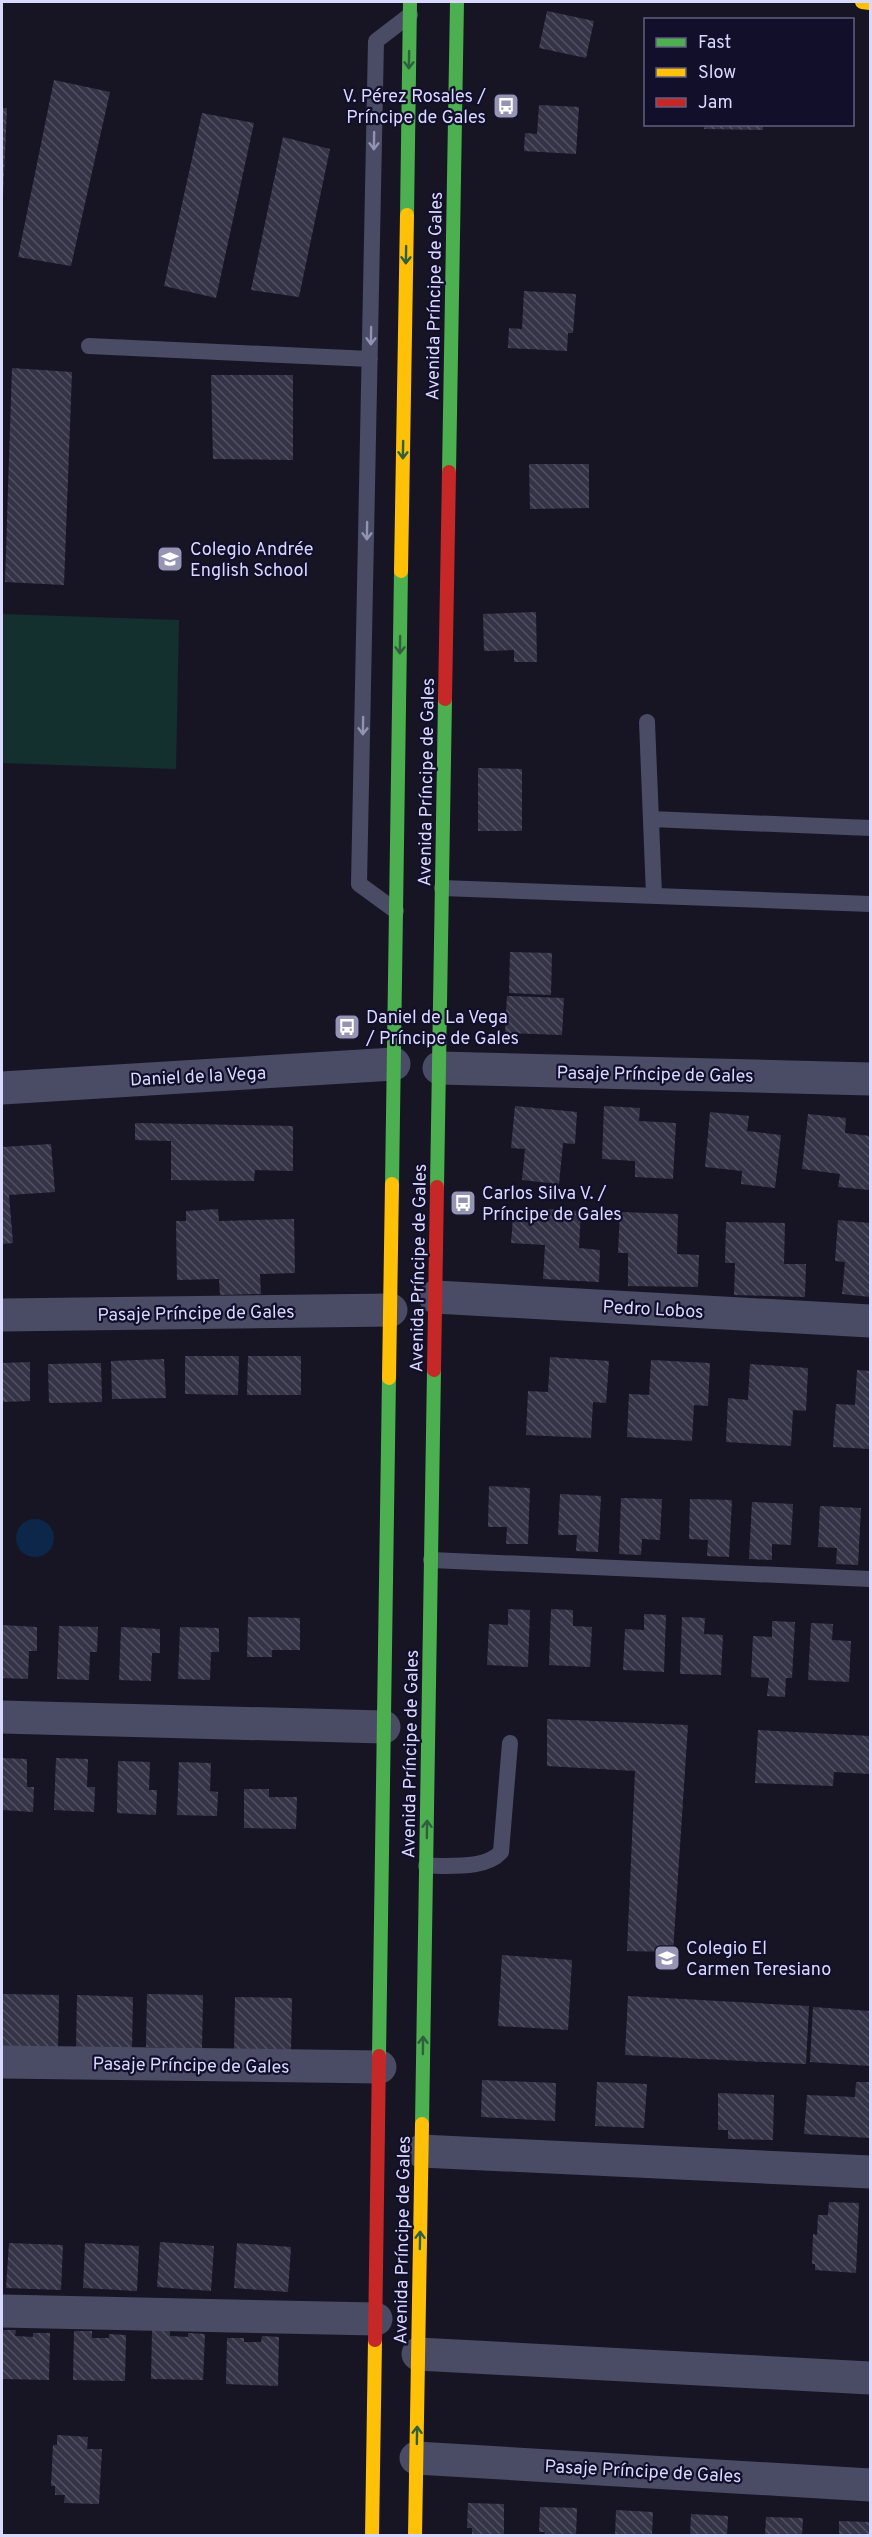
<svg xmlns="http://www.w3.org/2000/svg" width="872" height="2537" font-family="Overpass,sans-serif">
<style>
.green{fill:#13302e}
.water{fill:#0c274a}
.building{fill:url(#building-back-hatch)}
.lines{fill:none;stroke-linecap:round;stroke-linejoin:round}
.lane{stroke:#4a4b65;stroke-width:16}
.street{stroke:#4a4b65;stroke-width:33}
.fast{stroke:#4caf50;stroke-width:14}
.slow{stroke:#ffc107;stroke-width:14}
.jam{stroke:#c62828;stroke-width:14}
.oneway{stroke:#2f5f3d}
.oneway2{stroke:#9292b2}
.labels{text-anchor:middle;stroke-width:4.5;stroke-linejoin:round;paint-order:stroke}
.poi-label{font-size:18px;fill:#d9d8ff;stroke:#120f2a;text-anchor:start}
.street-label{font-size:18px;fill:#d9d8ff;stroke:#120f2a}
</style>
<defs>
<pattern id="building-back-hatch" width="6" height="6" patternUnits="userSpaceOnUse" patternTransform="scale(1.5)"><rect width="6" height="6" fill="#353346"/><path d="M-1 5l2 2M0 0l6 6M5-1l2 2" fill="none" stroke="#525062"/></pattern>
</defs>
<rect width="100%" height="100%" fill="#171524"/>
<!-- green -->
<path class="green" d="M2,614L179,620L176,769L2,763Z"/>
<!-- water -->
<path class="water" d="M16 1538a19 19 0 1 1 38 0a19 19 0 1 1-38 0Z"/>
<!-- building -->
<path class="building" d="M547,11L594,21L586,58L539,48Z
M54,80L110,92L71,266L18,257Z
M539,105L579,107L576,154L524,151L525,133L537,134Z
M2,108H7L3,197H2Z
M202,113L254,123L216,298L164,286Z
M705,124H763V130L704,129Z
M283,137L330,149L299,297L251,290Z
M524,291L576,294L573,333H568L567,351L508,348L509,328L522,329Z
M12,368L72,372L64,585L5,582Z
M211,375H293V460L213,459Z
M529,464H589V508L530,509Z
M536,612L537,662H514V650L484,651L483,614Z
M478,768L522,769V831H478Z
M510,952L552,953L551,995L509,993Z
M507,996L564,998L562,1035L505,1033Z
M515,1106L577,1112L575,1144L563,1143L559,1184L522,1180L525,1149L511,1148Z
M604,1106L640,1108L639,1121L676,1123L673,1179L635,1177V1161L602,1159Z
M710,1112L749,1116L747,1131L781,1135L775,1188L741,1184L742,1171L705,1167Z
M808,1114L846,1118L845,1133L870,1136V1190L838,1187L840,1174L802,1169Z
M135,1123L293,1126V1171L255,1170L254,1181L171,1180V1141L135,1140Z
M51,1144L55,1192L9,1195L13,1243L2,1244V1147Z
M218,1209L219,1221L294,1219L295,1273L260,1274L261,1294L220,1295L219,1279L177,1280L176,1221H186V1211Z
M543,1209L581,1211L579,1248L600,1250L599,1282L543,1279L545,1245L511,1243L513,1218L542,1221Z
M620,1212L678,1214L677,1254L699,1255L698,1287L628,1286V1253H618Z
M838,1220L870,1223V1297L842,1294L845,1262L835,1261Z
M726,1222L785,1223L784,1264H806L805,1297L734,1295L735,1263H725Z
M185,1356H239L238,1395L185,1394Z
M248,1356H301V1395H247Z
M550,1357L609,1361L606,1403L593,1402L591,1438L526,1435L528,1391L548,1392Z
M164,1359L166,1398L112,1399L111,1361Z
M651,1360L710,1363L708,1406L694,1405L692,1441L627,1437L629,1394L649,1395Z
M30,1362V1401L2,1402V1363Z
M101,1363L102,1402L49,1403L48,1364Z
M750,1364L808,1368L806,1411L793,1410L791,1446L726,1442L728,1398L748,1400Z
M857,1370L870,1371V1449L833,1447L836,1404L855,1405Z
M489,1486L530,1488L528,1544H506L507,1527H488Z
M560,1494L601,1496L598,1552L576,1551L577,1535H558Z
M621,1498L662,1499L660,1540L642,1539L641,1555L619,1554Z
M690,1499L732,1500L729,1557L707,1556L708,1540L689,1539Z
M752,1502L793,1504L791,1545L772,1544V1560L749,1559Z
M820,1506L861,1508L858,1565L836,1564L837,1548L818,1547Z
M508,1609L530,1610L528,1667L487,1665L489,1624L508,1625Z
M551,1609L573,1610V1626L592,1627L590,1667L549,1665Z
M644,1614L666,1615L664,1672L623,1670L625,1629L644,1630Z
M248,1617L300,1618V1650H272V1657H247Z
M682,1617L705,1618L704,1634L723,1635L721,1675L680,1674Z
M772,1621L795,1622L792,1678H786L785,1697L767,1696L769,1678L751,1677L753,1636L772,1637Z
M811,1623L833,1624L832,1640L851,1641L849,1682L808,1680Z
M2,1625L37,1627V1651H29L28,1679L2,1678Z
M59,1626L98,1627L97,1652H90L89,1680L57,1679Z
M121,1627L160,1629V1653H152L151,1681L119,1680Z
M180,1627L219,1628V1652H211L210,1680L178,1679Z
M547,1719L688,1725L673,1952L627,1951L635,1771L547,1766Z
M758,1730L870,1736V1774L834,1772L833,1786L755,1783Z
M2,1758L27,1759V1787H34L33,1812L2,1810Z
M56,1758L88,1759L87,1787H95L94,1812L54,1810Z
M118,1761L150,1762L149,1790H157L156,1815L117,1813Z
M179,1762L211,1763L210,1791L218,1792L217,1816L177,1815Z
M244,1789H269V1797H297L296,1829L244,1828Z
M502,1955L572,1960L568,2030L498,2026Z
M3,1994L59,1995L58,2049L2,2047Z
M147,1994L203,1995L202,2049L146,2047Z
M77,1995L133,1997L132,2050L76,2049Z
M628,1996L809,2006L806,2064L625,2055Z
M235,1997L292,1998L291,2052L234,2051Z
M813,2007L870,2011V2066L810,2062Z
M482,2080L556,2083L555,2121L481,2117Z
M597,2082L647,2084L644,2128L595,2126Z
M856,2082H870V2138L804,2134L807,2095L855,2097Z
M718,2093L774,2095L773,2140L728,2139V2130H718Z
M829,2202L859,2203L856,2273L815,2270V2264H812L813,2234L817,2235L818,2215H828Z
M160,2242L214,2246L211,2291L157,2287Z
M9,2243L63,2245L61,2290L6,2288Z
M85,2243L139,2246L137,2291L83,2288Z
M237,2243L291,2247L288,2292L234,2288Z
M2,2330H16L15,2336L33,2337V2333H50L49,2380L2,2379Z
M152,2330H170V2336L188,2337V2333L205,2334L203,2380L151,2379Z
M74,2331H92V2338H109V2334L126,2335L125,2381L73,2380Z
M262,2336L279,2337L278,2386L226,2384L227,2338H244V2342H261Z
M57,2435L88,2437L87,2449H102L99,2504L64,2503L65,2495H55V2486H51L53,2445H57Z
M468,2503L504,2504V2536H472V2528H467Z
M540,2507L577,2508L576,2536H544L545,2532H539Z
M616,2510L653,2512L652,2536H615Z
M691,2514L728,2516L727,2536H690Z
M766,2517L803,2518L802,2536H765Z
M839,2521L870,2522V2536H839Z"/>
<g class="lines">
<!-- lane -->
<path class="lane" d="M89,346L370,359
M647,722L654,895
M651,819L870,828
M442,888L870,904
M396,911L359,884L376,41L410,15
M431,1560L870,1579
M426,1866C448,1865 485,1870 501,1852L510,1743"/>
<!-- street -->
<path class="street" d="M439,1068L870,1079
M2,1088L394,1064
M435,1297L870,1321
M2,1315L391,1310
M2,1717L384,1727
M2,2062L380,2067
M421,2151L870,2172
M2,2311L376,2319
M418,2354L870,2378
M416,2458L870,2485"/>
<!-- fast -->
<path class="fast" d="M407,215L410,2
M449,472L457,2
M392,1184L401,571
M437,1187L445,699
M379,2056L389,1378
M422,2124L434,1370"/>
<!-- slow -->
<path class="slow" d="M862,2L870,3
M401,571L407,215
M389,1378L392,1184
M372,2536L375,2340
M415,2536L422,2124"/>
<!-- jam -->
<path class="jam" d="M445,699L449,472
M434,1370L437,1187
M375,2340L379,2056"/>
</g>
<!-- one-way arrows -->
<defs><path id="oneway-shaft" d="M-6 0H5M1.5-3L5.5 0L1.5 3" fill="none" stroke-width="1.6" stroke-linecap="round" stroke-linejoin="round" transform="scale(1.5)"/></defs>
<g class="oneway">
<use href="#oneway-shaft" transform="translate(409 60) rotate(91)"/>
<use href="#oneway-shaft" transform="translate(406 255) rotate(91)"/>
<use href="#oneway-shaft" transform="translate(403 450) rotate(91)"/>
<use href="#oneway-shaft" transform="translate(400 645) rotate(91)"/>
<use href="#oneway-shaft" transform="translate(427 1829) rotate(-89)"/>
<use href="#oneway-shaft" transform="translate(423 2045) rotate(-89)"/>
<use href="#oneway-shaft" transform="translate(420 2240) rotate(-89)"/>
<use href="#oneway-shaft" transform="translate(417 2435) rotate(-89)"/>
</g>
<g class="oneway2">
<use href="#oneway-shaft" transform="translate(374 141) rotate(91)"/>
<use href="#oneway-shaft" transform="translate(371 336) rotate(91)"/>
<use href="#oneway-shaft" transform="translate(367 531) rotate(91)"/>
<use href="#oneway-shaft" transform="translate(363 726) rotate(91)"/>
</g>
<!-- icons -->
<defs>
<g id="bus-square" transform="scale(1.35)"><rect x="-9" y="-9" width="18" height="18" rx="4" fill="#9594b2" stroke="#120f2a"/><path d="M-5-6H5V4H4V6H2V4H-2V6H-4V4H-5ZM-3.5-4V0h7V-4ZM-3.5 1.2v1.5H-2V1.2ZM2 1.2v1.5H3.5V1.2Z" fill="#fff"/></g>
<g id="school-square" transform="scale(1.35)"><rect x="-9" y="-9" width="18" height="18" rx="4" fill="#9594b2" stroke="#120f2a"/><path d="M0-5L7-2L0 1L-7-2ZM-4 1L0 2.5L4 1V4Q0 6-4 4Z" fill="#fff"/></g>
</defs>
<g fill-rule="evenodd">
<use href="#bus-square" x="506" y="106"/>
<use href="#school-square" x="170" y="559"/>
<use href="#bus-square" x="347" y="1027"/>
<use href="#bus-square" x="463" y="1203"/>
<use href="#school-square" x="667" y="1958"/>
</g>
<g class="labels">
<!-- poi labels -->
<g class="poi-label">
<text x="486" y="102" text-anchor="end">V. Pérez Rosales /<tspan x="486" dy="21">Príncipe de Gales</tspan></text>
<text x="190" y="555">Colegio Andrée<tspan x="190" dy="21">English School</tspan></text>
<text x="366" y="1023">Daniel de La Vega<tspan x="366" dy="21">/ Príncipe de Gales</tspan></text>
<text x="482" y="1199">Carlos Silva V. /<tspan x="482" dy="21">Príncipe de Gales</tspan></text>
<text x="686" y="1954">Colegio El<tspan x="686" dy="21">Carmen Teresiano</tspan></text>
</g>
<!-- street labels -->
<g class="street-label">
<text transform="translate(434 296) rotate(-89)" y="6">Avenida Príncipe de Gales</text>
<text transform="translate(426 782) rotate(-89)" y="6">Avenida Príncipe de Gales</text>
<text transform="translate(655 1074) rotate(1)" y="6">Pasaje Príncipe de Gales</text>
<text transform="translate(198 1076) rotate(-3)" y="6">Daniel de la Vega</text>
<text transform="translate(418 1268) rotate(-89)" y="6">Avenida Príncipe de Gales</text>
<text transform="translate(653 1309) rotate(3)" y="6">Pedro Lobos</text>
<text transform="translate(196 1313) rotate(-1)" y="6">Pasaje Príncipe de Gales</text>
<text transform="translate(410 1754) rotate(-89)" y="6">Avenida Príncipe de Gales</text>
<text transform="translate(191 2065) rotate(1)" y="6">Pasaje Príncipe de Gales</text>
<text transform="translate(402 2240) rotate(-89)" y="6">Avenida Príncipe de Gales</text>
<text transform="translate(643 2471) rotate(3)" y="6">Pasaje Príncipe de Gales</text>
</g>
</g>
<!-- border -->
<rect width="872" height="2537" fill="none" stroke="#d9d8ff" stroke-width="6"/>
<!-- legend -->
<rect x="644" y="18" width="210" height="108" fill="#120f2a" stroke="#625f7f" stroke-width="1.5"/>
<rect x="656" y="38" width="30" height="9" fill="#4caf50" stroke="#625f7f" stroke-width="1.5"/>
<text x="698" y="48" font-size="18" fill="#d9d8ff">Fast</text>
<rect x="656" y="68" width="30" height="9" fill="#ffc107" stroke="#625f7f" stroke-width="1.5"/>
<text x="698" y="78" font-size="18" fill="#d9d8ff">Slow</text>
<rect x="656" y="98" width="30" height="9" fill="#c62828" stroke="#625f7f" stroke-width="1.5"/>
<text x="698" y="108" font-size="18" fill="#d9d8ff">Jam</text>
</svg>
